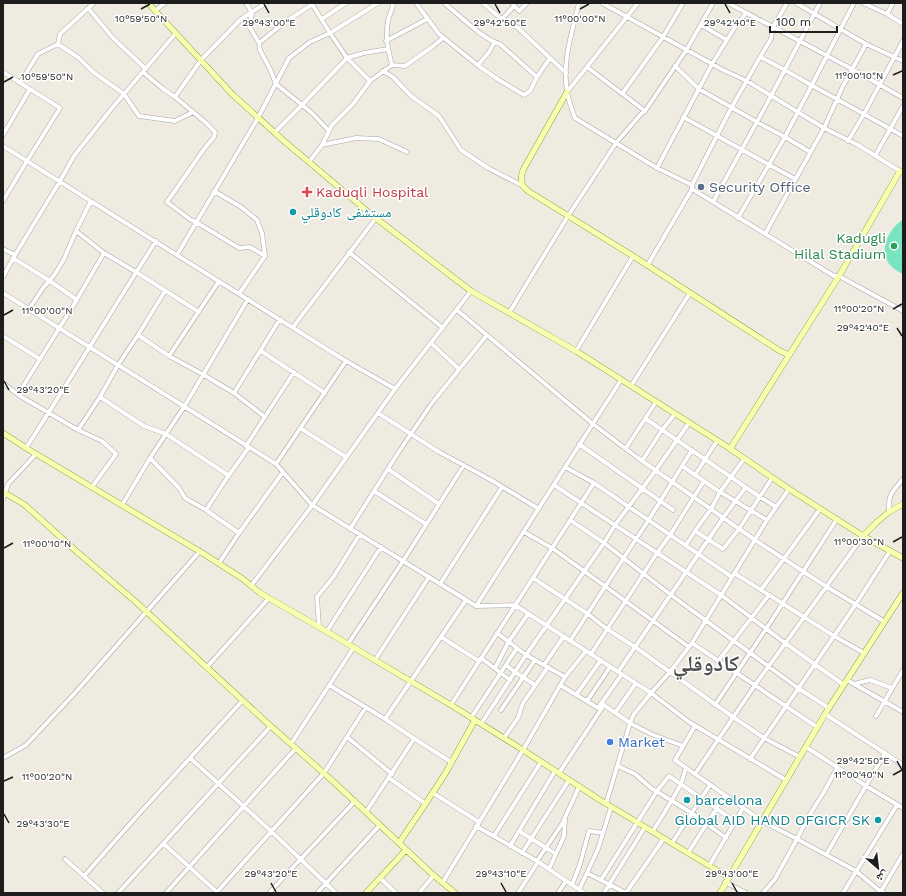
<svg xmlns="http://www.w3.org/2000/svg" width="906" height="896" font-family="'Work Sans','Noto Naskh Arabic',sans-serif">
<style>
.pitch{fill:#79e4c0}
.lines{fill:none;stroke-linecap:round;stroke-linejoin:round}
.street-casing{stroke:#a4a4a4;stroke-width:5}
.secondary-casing{stroke:#657700;stroke-width:6}
.street{stroke:#fff;stroke-width:4}
.secondary{stroke:#f6feb0;stroke-width:5.5}
.ticks{fill:none;stroke:#1d1d1d;stroke-width:1.5}
.service-dot{fill:#5c6f8a;stroke:#fff;stroke-width:1.5}
.health-dot{fill:#e0444e;stroke:#fff;stroke-width:1.5}
.culture-dot{fill:#0f9aa8;stroke:#fff;stroke-width:1.5}
.leisure-dot{fill:#2e9e5b;stroke:#fff;stroke-width:1.5}
.shop-dot{fill:#3f7fe0;stroke:#fff;stroke-width:1.5}
.labels{text-anchor:middle;stroke-width:3;stroke-linejoin:round;paint-order:stroke}
.service-label{font-size:14px;fill:#4e5e75;stroke:#fff;text-anchor:start}
.health-label{font-size:14px;fill:#be3a42;stroke:#fff;text-anchor:start}
.culture-label{font-size:14px;fill:#0d838f;stroke:#fff;text-anchor:start}
.leisure-label{font-size:14px;fill:#27864d;stroke:#fff;text-anchor:end}
.shop-label{font-size:14px;fill:#366cbe;stroke:#fff;text-anchor:start}
.town-label{font-size:22px;font-weight:bold;fill:#505050;stroke:#fff}
.ticks-label{font-size:10px;text-anchor:middle;fill:#1d1d1d;stroke:#fff;stroke-width:3;stroke-linejoin:round;paint-order:stroke}
</style>
<rect width="100%" height="100%" fill="#efebe1"/>
<!-- pitch -->
<path class="pitch" d="M903,220V274C899,272 895,270 892,267C877,254 888,228 903,220Z"/>
<g class="lines">
<!-- street casing -->
<g class="street-casing">
<path id="street" d="M246,3L252,13L249,26L259,43L260,50L270,69L276,84L312,113L329,131
M416,3L439,34L480,67L499,80L524,95L530,91L537,77L500,44C484,40 458,14 444,3
M483,3L500,18L517,27L566,73
M512,3L519,11L527,3
M579,3C572,32 562,62 567,91C568,100 572,109 575,118L657,168L692,185V189L834,276H839L903,311
M602,3L723,70L747,81L824,128L858,145L903,173
M728,3L852,69L903,98
M796,3L866,44L903,61
M863,3L887,14L903,24
M312,4L330,33L347,58L370,81
M88,8L113,38L146,69
M155,11L165,3
M887,14L893,3
M322,19L346,3
M502,19L514,6
M701,25L727,40
M386,41L427,19
M259,43L285,22L313,4
M58,44L79,58L93,72L124,94L139,116L175,121L193,112
M760,57C778,66 794,75 811,85C842,102 873,119 903,136
M392,65C388,49 385,38 388,21C389,15 393,9 393,3
M478,65L489,52L494,43
M675,66L699,89L757,122L785,137L810,152
M587,67L645,111
M383,71L393,77L411,96L439,116L461,150L488,168L523,186
M3,72L60,108L27,161L3,201
M143,72L162,88L175,97
M537,77L550,58
M20,83L38,54L58,44L60,34L94,3
M567,92L638,3
M622,94L663,37L683,3
M683,117L795,179
M275,132L302,105L347,58L364,53L388,49
M3,135L30,89
M848,141L864,114L903,41
M322,145L356,138L379,139L407,152
M3,146L341,358L395,389
M875,156L903,106
M309,162L322,145L332,125L353,104L370,81L392,65L405,66L432,47L443,38
M657,168L712,64L735,27L746,13
M692,185L728,114L760,57L771,39L773,27L787,3
M214,191L241,207L257,220L262,233L265,256L239,294
M713,202L771,96L820,3
M738,218L785,137L854,3
M76,231L104,253L136,272L199,312
M765,234L824,128L842,88L866,44
M3,249L15,255
M349,252L443,328
M177,255L258,118L289,58L310,42L330,33L378,3
M265,256L250,247L239,248L196,222L191,220L167,202L204,149L214,137L215,132L205,122L175,97L201,60L241,19L266,3
M13,258L50,281L77,300
M647,266L692,189
M3,277L15,255L60,181L74,156L112,108L176,33
M3,293L276,464L312,505L476,606L515,605L651,693L689,722L786,780
M29,309L43,288L55,274L64,259L76,231L91,201
M457,310L593,424L638,458L755,540L827,587L885,622
M509,313L568,216L616,143L641,114L645,111L687,49L713,3
M293,327L376,218
M138,335L169,356L204,375L234,393L265,417
M3,336L40,359
M431,343L459,369
M261,351L325,393
M576,351L633,256
M169,356L219,281
M3,383L20,396L78,430L102,441L116,454L92,487
M631,386L690,293
M234,393L280,319
M20,396L22,388L73,306L104,253
M100,397L144,426L166,434L228,475
M378,413L439,452L491,480L539,509
M646,419L760,497L776,507
M300,428L346,457
M78,430L100,397L118,365L138,335L165,291
M579,444L673,510
M246,446L294,372
M26,448C70,380 112,310 156,241
M626,448L656,402
M150,458L179,488L185,498L206,510L239,533
M744,459L720,492L711,509L695,531L723,549L739,529L772,478
M642,461L662,430L675,414
M276,464L346,361
M682,466L720,492L767,520
M565,467L594,483L732,577
M388,469L439,504
M695,475L717,441
M554,485L721,595L785,643L844,685
M374,491L426,524
M3,499L8,484L36,454
M122,505L150,458L184,407L248,299
M206,510L227,478L249,447
M889,512C888,494 892,492 903,479
M570,520L604,543L671,595L798,688L829,708
M350,529L398,453L432,403L487,335
M524,532L552,548L584,571L689,647
M686,545L695,531
M219,563L239,533L283,472
M734,573L834,636L864,653
M533,578L588,614L607,629L635,647L733,717L764,738L800,757
M440,584L502,487
M251,586L311,507L395,389L471,291
M761,590L820,509
M476,606L621,380
M319,627L317,597L334,576L360,534
M327,631L381,547
M497,633L526,655L565,677
M441,637L479,661
M570,641L636,539L648,521L682,466L692,450
M692,643L817,727
M348,644L403,561L464,465
M591,654L657,553L670,535L704,481
M481,658L510,680
M375,660L429,577
M718,661L769,595
M506,665L515,672L535,685
M544,665L564,636
M207,667L269,598
M495,668L509,641L528,614
M618,672L723,518L746,487
M847,680L903,712
M854,684L870,680L892,688
M329,685L385,719L418,741L451,762
M560,685L598,708L622,674
M576,695L601,660
M587,701L610,667
M601,703L630,723L651,734L683,746
M451,705L594,483
M715,705L766,629L837,519
M501,710L535,660
M615,713L636,683
M825,714L903,765
M876,716L903,670
M471,718L517,648
M385,719L466,600
M481,724L526,655L604,543L615,525L656,470L689,423
M695,726L675,760L762,821L797,839L856,871L881,892L884,893
M347,737L392,774
M504,738L518,718L523,703L548,667
M291,744L354,647
M806,747L866,786L903,808
M3,758L26,745L74,694L200,551
M190,758L272,832L336,893
M750,759L856,604L890,551
M618,766L635,774L651,788L695,815L726,838
M559,773L604,705
M695,774L755,685L863,536
M389,778L426,804
M433,793L479,822
M606,804L630,723L634,714L651,693L670,672L692,643L767,520L789,489
M366,812L414,739
M476,826L537,861L584,893
M519,831L556,854
M653,831L672,800L681,784L686,768
M494,836L541,762
M672,843L710,785
M164,844L218,893
M510,846L555,771
M522,853L569,780
M688,853L725,795
M826,855L885,753
M65,859L103,893
M537,861L562,824L579,787
M709,866L743,808
M549,869L564,836L565,819
M587,873L626,893
M84,876L137,816L243,700
M380,878L396,893
M601,880L657,791L669,776L736,822
M443,882L523,750L565,677L586,651
M725,882L746,893
M572,885L580,864L589,831L603,833
M579,890L598,849L611,807
M118,893L271,726
M166,893L296,748
M216,893L324,773L366,707
M269,893L355,801
M317,893L380,825
M419,893L434,875
M518,893L538,862
M558,893L566,881
M604,893L645,827
M626,893L664,838
M763,893L775,879L797,839L807,819L824,792L837,768
M843,893L897,805
M880,893L903,854"/>
</g>
<!-- secondary casing -->
<g class="secondary-casing">
<path id="secondary" d="M148,3L232,94L284,141L373,216L471,291L576,351L726,446L789,489L863,536L903,558
M567,92L523,170C520,180 520,184 528,191L633,256L780,351L789,355
M3,433L26,448L204,554L243,579L260,593L319,627L451,705L523,750L600,800L728,877
M730,449L839,276L900,171
M5,493L25,505L76,551L136,602L265,721L336,784L431,873L455,893
M863,536L877,522L889,512L903,504
M399,843L424,806L445,774L475,720
M366,893L406,850
M720,893L825,714L903,593"/>
</g>
<!-- street -->
<use href="#street" class="street"/>
<!-- secondary -->
<use href="#secondary" class="secondary"/>
</g>
<!-- ticks -->
<path class="ticks" d="M264,4L269,13M495,4L500,13M725,4L730,13M141,9L150,4M580,9L589,4M893,75L902,71M4,82L13,77M893,309L902,304M4,315L13,310M897,328L902,336M4,381L9,390M893,542L902,537M4,548L13,543M897,761L902,770M893,775L902,770M4,781L13,777M4,814L9,823M271,883L276,892M501,883L506,892M732,883L737,892"/>
<!-- markers -->
<circle class="service-dot" cx="701" cy="187" r="4"/>
<path class="health-dot" d="M305 186h4v4h4v4h-4v4h-4v-4h-4v-4h4z"/>
<g class="culture-dot">
<circle cx="293" cy="212" r="4"/>
<circle cx="687" cy="800" r="4"/>
<circle cx="878" cy="820" r="4"/>
</g>
<circle class="leisure-dot" cx="894" cy="246" r="4"/>
<circle class="shop-dot" cx="610" cy="742" r="4"/>
<g class="labels">
<!-- service labels -->
<g class="service-label">
<text x="709" y="192">Security Office</text>
</g>
<!-- health labels -->
<g class="health-label">
<text x="316" y="197">Kaduqli Hospital</text>
</g>
<!-- culture labels -->
<g class="culture-label">
<text x="301" y="217">مستشفى كادوقلي</text>
<text x="695" y="805">barcelona</text>
<text x="870" y="825" text-anchor="end">Global AID HAND OFGICR SK</text>
</g>
<!-- leisure labels -->
<g class="leisure-label">
<text x="886" y="243">Kadugli<tspan x="886" dy="16">Hilal Stadium</tspan></text>
</g>
<!-- shop labels -->
<g class="shop-label">
<text x="618" y="747">Market</text>
</g>
<!-- town labels -->
<g class="town-label">
<text x="706" y="671">كادوقلي</text>
</g>
</g>
<g class="ticks-label">
<text x="141" y="22">10°59'50"N</text>
<text x="580" y="22">11°00'00"N</text>
<text x="269" y="26">29°43'00"E</text>
<text x="500" y="26">29°42'50"E</text>
<text x="730" y="26">29°42'40"E</text>
<text x="859" y="79">11°00'10"N</text>
<text x="47" y="80">10°59'50"N</text>
<text x="859" y="312">11°00'20"N</text>
<text x="47" y="314">11°00'00"N</text>
<text x="863" y="331">29°42'40"E</text>
<text x="43" y="393">29°43'20"E</text>
<text x="859" y="545">11°00'30"N</text>
<text x="47" y="547">11°00'10"N</text>
<text x="863" y="764">29°42'50"E</text>
<text x="859" y="778">11°00'40"N</text>
<text x="47" y="780">11°00'20"N</text>
<text x="43" y="827">29°43'30"E</text>
<text x="271" y="877">29°43'20"E</text>
<text x="501" y="877">29°43'10"E</text>
<text x="732" y="877">29°43'00"E</text>
</g>
<!-- border -->
<rect width="906" height="896" fill="none" stroke="#1d1d1d" stroke-width="8"/>
<!-- north arrow -->
<g transform="translate(878 868) rotate(152)" stroke="#ffffff" stroke-width="3" paint-order="stroke">
<path d="M0-3L7 15L0 10L-7 15Z" fill="#1d1d1d"/>
<text y="-6" font-size="11" font-weight="bold" text-anchor="middle" fill="#1d1d1d">ش</text>
</g>
<!-- scale -->
<path d="M770 26v6h67v-6" fill="none" stroke="#1d1d1d" stroke-width="2"/>
<text x="776" y="26" font-size="12" fill="#1d1d1d" stroke="#ffffff" stroke-width="3" paint-order="stroke">100 m</text>
</svg>
